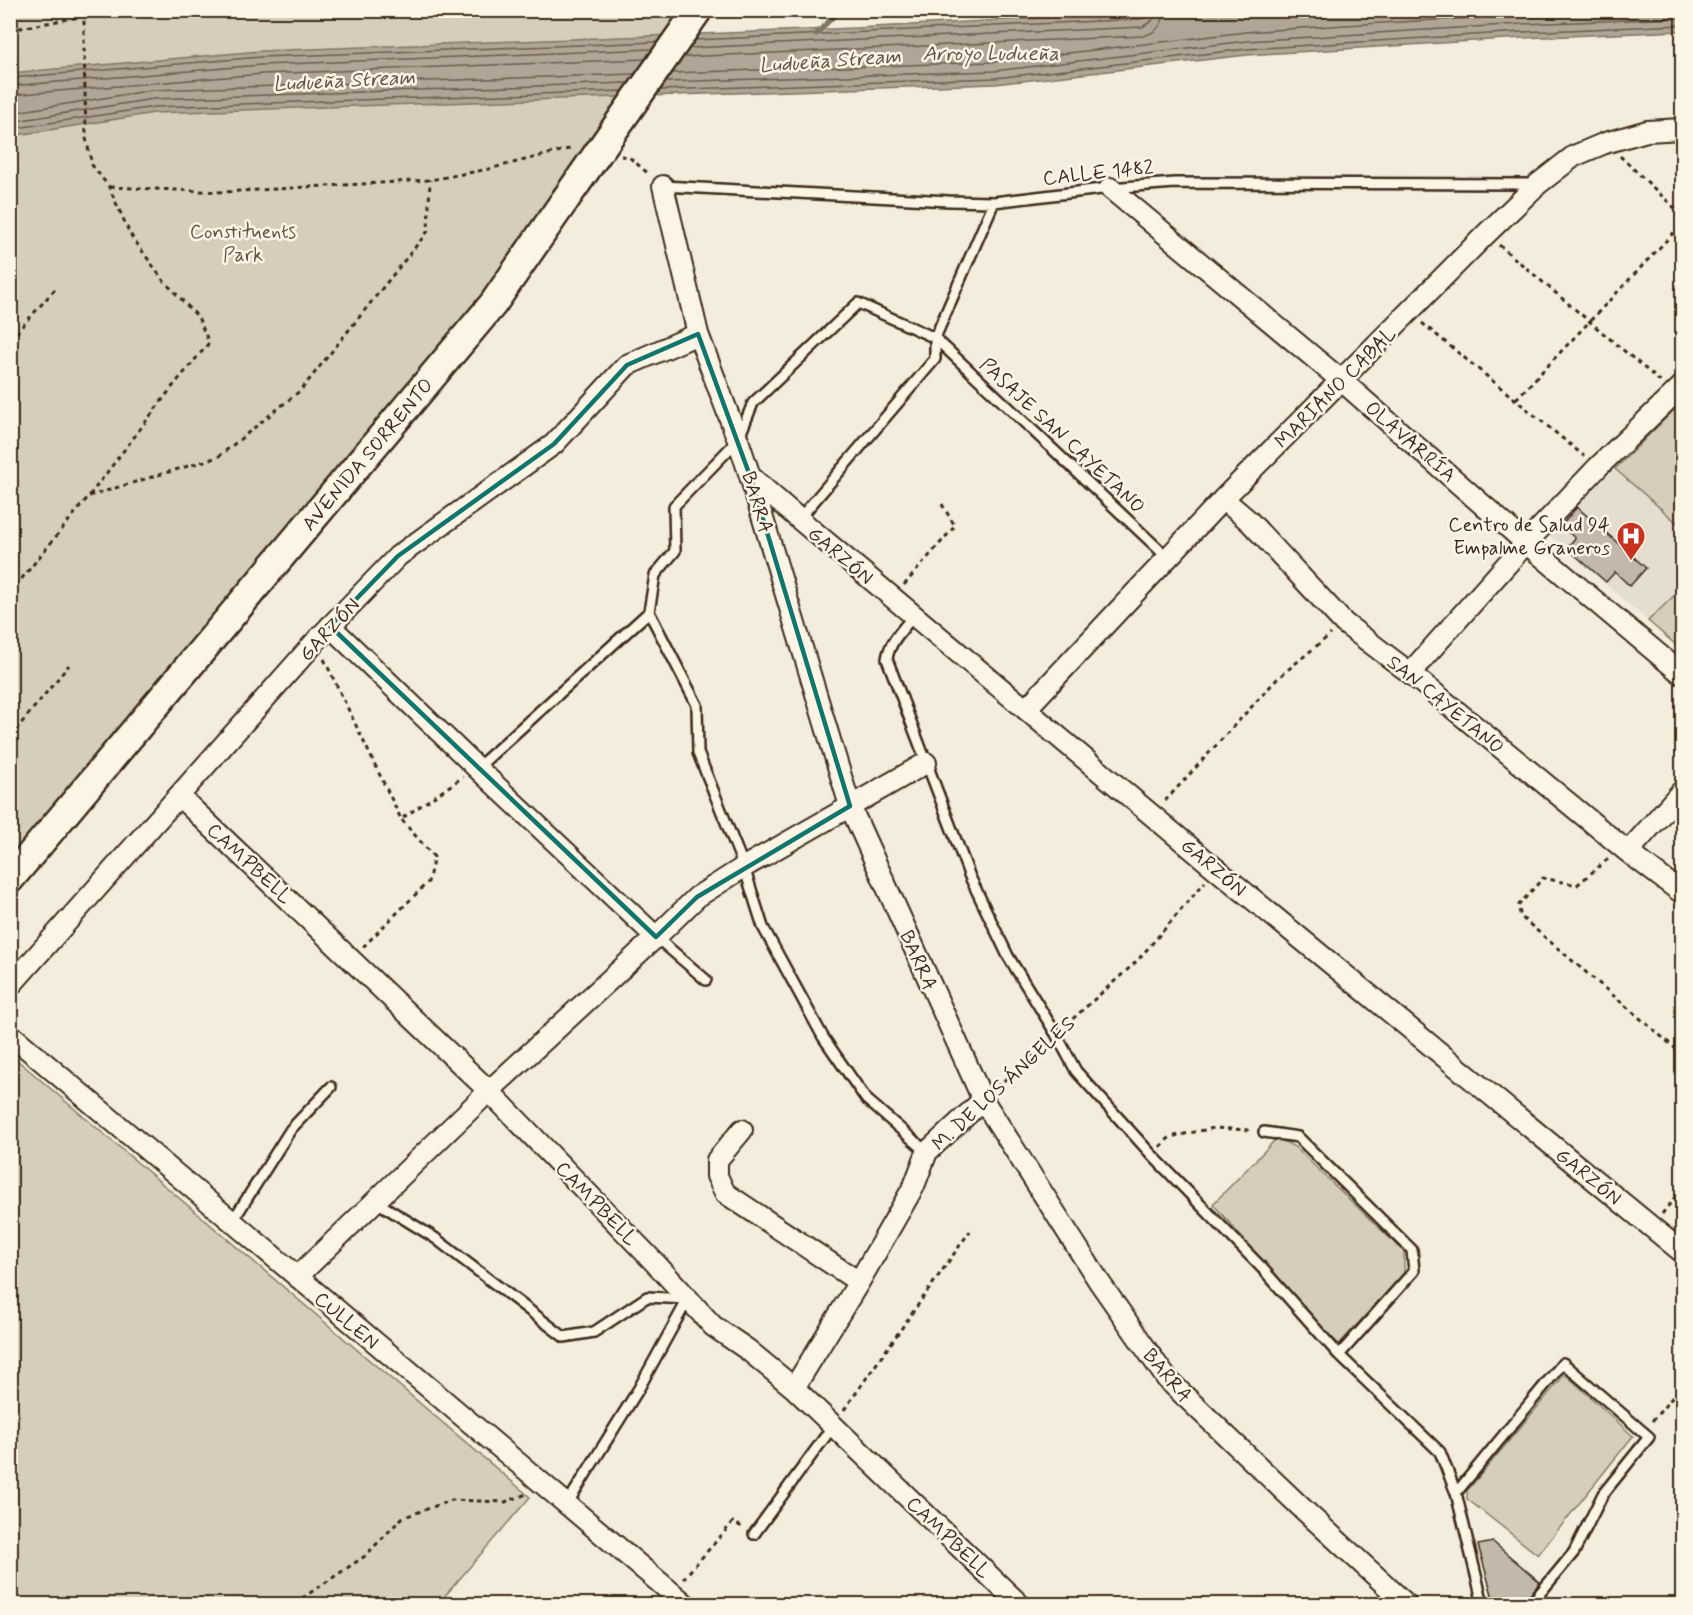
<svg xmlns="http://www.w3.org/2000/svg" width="1693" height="1615" font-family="Mynerve,sans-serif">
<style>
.built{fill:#e5ddce}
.green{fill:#d6cdbd;stroke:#887c6e;stroke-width:1.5}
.water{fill:#b0a596;stroke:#817466;stroke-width:1.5}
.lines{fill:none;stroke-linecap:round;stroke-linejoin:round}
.shore{stroke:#6a5b4e;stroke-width:1.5}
.stream{stroke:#817466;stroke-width:5}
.building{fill:#c3b9aa;stroke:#3b2a1e;stroke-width:1.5}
.service-casing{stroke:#3b2a1e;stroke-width:14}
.minor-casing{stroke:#3b2a1e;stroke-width:24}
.secondary-casing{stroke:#3b2a1e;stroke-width:32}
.path{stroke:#3b2a1e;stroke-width:3;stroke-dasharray:4.5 4.5;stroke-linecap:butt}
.service{stroke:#fcf5e5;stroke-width:9}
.minor{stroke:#fcf5e5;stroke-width:20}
.secondary{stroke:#fcf5e5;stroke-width:27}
.secondary-bridge-casing{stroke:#3b2a1e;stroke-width:32;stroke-linecap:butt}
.secondary-bridge{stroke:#fcf5e5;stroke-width:27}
.marked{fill:none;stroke:#0f766e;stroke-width:4.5;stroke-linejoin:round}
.labels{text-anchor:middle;stroke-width:5;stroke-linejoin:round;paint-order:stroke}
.street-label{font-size:20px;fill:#3b2a1e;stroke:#fcf5e5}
.park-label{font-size:20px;fill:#625346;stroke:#fcf5e5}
.poi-label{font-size:20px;fill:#3b2a1e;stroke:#fcf5e5;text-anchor:end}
.water-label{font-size:21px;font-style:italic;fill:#645548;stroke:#fcf5e5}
</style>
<rect width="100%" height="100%" fill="#f4eddd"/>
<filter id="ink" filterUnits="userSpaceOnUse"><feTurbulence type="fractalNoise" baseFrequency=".0167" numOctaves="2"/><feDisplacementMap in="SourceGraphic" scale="12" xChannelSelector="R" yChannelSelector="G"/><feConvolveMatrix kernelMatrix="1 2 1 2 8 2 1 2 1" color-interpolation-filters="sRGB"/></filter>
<g filter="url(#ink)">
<!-- built -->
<path class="built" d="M1615,469L1682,527V588L1648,621L1548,534Z"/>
<!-- green -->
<path class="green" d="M11,11H698L493,304L11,879Z
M1682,402V527L1615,469Z
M1682,588V650L1648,621Z
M10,1054L530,1497L438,1604H11Z
M1277,1138L1295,1147L1404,1252V1273L1339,1344L1315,1322L1213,1204Z
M1565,1374L1633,1436L1538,1555L1467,1499V1491Z"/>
<!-- water -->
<path class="water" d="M1188,10L1682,11V31L1522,38L1247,55L995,84L154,113L11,136V73L260,51L856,28Z"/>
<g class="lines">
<!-- shore -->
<path class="shore" d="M695,40L1141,19L1146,17L1148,10
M690,48L1142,27L1152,21L1155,10
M683,57L1143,36C1156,33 1164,24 1164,10
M672,73L993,62L1246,32L1345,25L1623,10
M10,78L261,57L658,42
M666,82L994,71L1247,41L1522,24L1682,18
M10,86L261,65L652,49
M661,90L995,78L1247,49L1522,32L1682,25
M10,95L262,74L646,59
M10,113L153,90L635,74
M10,122L153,99L628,83
M10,129L154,107L623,91"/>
<!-- stream -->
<path class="stream" d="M816,34L840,10"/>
</g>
<!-- building -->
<path class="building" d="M1577,507L1646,568L1630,586L1615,572L1606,582L1567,548L1575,538L1561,526Z
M1493,1542L1540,1582L1522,1605H1495L1478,1545Z"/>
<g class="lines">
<!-- service casing -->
<g class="service-casing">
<path id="service" d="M663,186L949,201L994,202L1110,188L1175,183L1535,184
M799,519L935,359V338L994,202
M914,615C904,628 889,642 887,659L970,877L1008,956L1056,1034L1076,1071L1151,1154L1262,1268L1339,1355L1440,1452L1456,1493L1483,1604
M477,768L649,612
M656,937L706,980
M1264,1132L1298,1137L1412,1250L1414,1271L1339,1355
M927,1152L866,1099L823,1037L763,927L744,867L698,753L697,705L649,612L655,575L675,551L674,506L738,440L753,403L858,303L935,338L1167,557
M375,1201L435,1238L564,1337L594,1332L647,1297L688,1299L638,1390L567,1504
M232,1222L291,1129L331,1087
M1456,1493L1563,1363L1649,1437L1603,1494L1574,1552L1531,1604
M754,1534L833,1426"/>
</g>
<!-- minor casing -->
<g class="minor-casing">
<path id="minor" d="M663,186L698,334L738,440L750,476L850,806L983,1100L1100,1283L1167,1379L1304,1510L1406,1604
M1110,188L1342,381L1526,543L1682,674
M751,477L799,519L1216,869L1682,1252
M1223,499L1249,521L1344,623L1410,673L1628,852L1682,893
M330,626L477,768L656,937
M1410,673L1526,543L1598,467L1682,386
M1026,709L1223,499L1486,234L1538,184L1574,156L1605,143L1647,131L1682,129
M179,796L489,1091L658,1266L713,1326L748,1350L794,1388L1019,1604
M1628,852L1682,791
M10,986L316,641L398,556L554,444L627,365L698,334
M10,1034L685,1604
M742,1130L717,1160V1176L725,1193L859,1282
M297,1277L489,1091L656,937L697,897L744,867L926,763
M794,1388L859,1282L914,1186L927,1152L983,1100"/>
</g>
<!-- secondary casing -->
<g class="secondary-casing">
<path id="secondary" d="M10,879L493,304L565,200"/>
</g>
<!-- path -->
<path class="path" d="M10,30L84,16
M621,156L629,157L650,175
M1620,156L1682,215
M110,187L223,192L430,180L489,169L573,148
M1499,245L1661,382
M1422,323L1584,456
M10,340L57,287
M1516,399L1682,224
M89,496L218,457L301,390L428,231L430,180
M904,585L955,526L940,501
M10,593L89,496L173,386L209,343L198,317L163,280L130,234L109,187L92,165L86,138L84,47V16L87,10
M324,659L401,819L463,777
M10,737L69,665
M1165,801L1278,678L1331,634
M1608,859L1577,885L1543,878L1518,906L1521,917L1682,1054
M363,947L428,882L434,857L401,819
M1066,1025L1137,961L1205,882
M997,1087L1045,1043
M1160,1147L1170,1137L1214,1128L1250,1130
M1662,1214L1682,1188
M844,1410L970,1231
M1652,1421L1682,1386
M683,1579L733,1522L742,1527
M295,1604L301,1599L365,1556L402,1518L452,1500L505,1502L527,1494"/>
<!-- service -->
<use href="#service" class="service"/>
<!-- minor -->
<use href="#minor" class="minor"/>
<!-- secondary -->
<use href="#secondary" class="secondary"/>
<!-- secondary-bridge casing -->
<g class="secondary-bridge-casing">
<path id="secondary-bridge" d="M565,200L698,10"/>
</g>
<!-- secondary-bridge -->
<use href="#secondary-bridge" class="secondary-bridge"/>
</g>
</g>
<!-- marked area -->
<path class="marked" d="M698,334L750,476L850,806L697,897L656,937L330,626L398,556L554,444L627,365Z"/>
<!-- icons -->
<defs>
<g id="hospital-pin" transform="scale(1.5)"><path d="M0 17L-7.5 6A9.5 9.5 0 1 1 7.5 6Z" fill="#c8321e" stroke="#fcf5e5"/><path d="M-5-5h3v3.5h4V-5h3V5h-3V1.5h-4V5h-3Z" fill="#fff"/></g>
</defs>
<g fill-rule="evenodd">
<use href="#hospital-pin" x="1631" y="536"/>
</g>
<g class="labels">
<!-- street labels -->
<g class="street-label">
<text transform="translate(1098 172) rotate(-6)" y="7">CALLE 1482</text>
<text transform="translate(1335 387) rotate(-45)" y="7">MARIANO CABAL</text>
<text transform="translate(1063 435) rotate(43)" y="7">PASAJE SAN CAYETANO</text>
<text transform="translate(1411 441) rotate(41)" y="7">OLAVARRÍA</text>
<text transform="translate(367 454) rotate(-50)" y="7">AVENIDA SORRENTO</text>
<text transform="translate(758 502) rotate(73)" y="7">BARRA</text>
<text transform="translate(841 555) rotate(40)" y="7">GARZÓN</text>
<text transform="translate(329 629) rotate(-47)" y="7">GARZÓN</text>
<text transform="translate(1446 704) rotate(39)" y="7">SAN CAYETANO</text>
<text transform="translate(250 863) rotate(43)" y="7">CAMPBELL</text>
<text transform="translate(1214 867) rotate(40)" y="7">GARZÓN</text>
<text transform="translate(919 960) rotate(66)" y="7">BARRA</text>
<text transform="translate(1003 1083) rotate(-43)" y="7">M. DE LOS ÁNGELES</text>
<text transform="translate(1589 1176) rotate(39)" y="7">GARZÓN</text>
<text transform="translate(597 1203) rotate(46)" y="7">CAMPBELL</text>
<text transform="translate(347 1320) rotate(40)" y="7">CULLEN</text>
<text transform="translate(1168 1375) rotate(50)" y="7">BARRA</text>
<text transform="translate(949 1537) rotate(44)" y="7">CAMPBELL</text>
</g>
<!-- park labels -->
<g class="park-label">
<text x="243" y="238">Constituents<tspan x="243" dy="23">Park</tspan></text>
</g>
<!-- poi labels -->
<g class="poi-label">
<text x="1610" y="531">Centro de Salud 94<tspan x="1610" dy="23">Empalme Graneros</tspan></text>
</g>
<!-- water labels -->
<g class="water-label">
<text x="991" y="60">Arroyo Ludueña</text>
<text transform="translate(830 60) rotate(-4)" y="7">Ludueña Stream</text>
<text transform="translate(344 80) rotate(-3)" y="7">Ludueña Stream</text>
</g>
</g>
<!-- margin -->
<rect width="1693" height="1615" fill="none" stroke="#fcf5e5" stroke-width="36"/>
<rect x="18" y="18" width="1657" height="1579" fill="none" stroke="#3b2a1e" stroke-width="2" filter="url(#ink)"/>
</svg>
